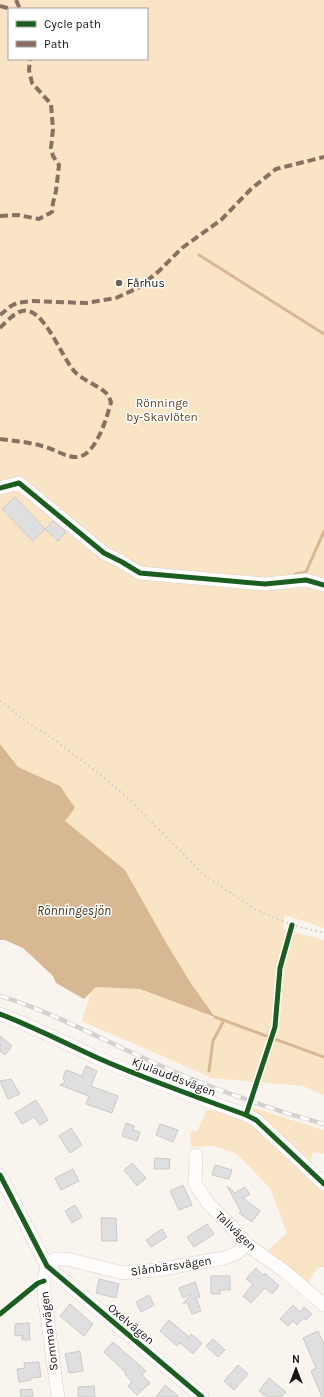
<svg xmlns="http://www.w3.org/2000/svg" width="324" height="1397" font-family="Karla,sans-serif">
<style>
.green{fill:#fae4c6;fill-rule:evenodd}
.water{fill:#d7b892}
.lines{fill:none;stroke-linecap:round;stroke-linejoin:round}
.stream{stroke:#d7b892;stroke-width:3}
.building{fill:#dfdfdf;stroke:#cacac9}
.minor-casing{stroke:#d7d1cc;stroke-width:14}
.path{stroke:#d4d2d0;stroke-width:2;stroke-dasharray:2 3;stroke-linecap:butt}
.minor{stroke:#fefdfc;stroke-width:13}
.rail-casing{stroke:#d4d2d0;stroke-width:4.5}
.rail{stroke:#fff;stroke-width:3;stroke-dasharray:9;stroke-linecap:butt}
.quiet{stroke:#8d6e63;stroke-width:4;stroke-dasharray:8 4;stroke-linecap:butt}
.cycleway-casing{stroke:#fff;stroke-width:8}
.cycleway{stroke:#1b5e20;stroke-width:5}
.poi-dot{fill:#67625d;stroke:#fff;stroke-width:1.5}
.labels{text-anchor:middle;stroke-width:3;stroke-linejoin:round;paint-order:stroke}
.poi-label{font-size:12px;fill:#18140f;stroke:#fff;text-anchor:start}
.park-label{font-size:12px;fill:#61451b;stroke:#fff}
.street-label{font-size:12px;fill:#18140f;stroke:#fff}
.water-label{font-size:13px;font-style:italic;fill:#3d2b12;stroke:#fff}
</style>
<rect width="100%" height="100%" fill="#faf4ee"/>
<!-- green -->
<path class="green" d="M0,0H324V928L285,915L283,929L324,940V1095L303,1086L212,1078L82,1021L91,992L96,987L140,989L215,1016L212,1011L194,1004L0,760ZM9,9H147V59H9Z
M251,1107L324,1130V1154L313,1152L310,1164L251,1114Z
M207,1110L240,1116L250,1120L324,1190V1267L317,1268L307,1284L268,1250L287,1233L270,1188L237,1154L214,1146L191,1147L190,1132L197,1131Z"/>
<!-- water -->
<path class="water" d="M0,744L18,767L60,786L75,808L65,821L125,870L168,946L192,985L215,1017L140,989L96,987L84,999L56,983L53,976L23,948L5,940H0Z"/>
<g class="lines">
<!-- stream -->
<path class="stream" d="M199,255L324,334
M295,574L306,572L324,531
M215,1017L324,1057
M209,1071L213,1041L224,1020"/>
</g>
<!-- building -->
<path class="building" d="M15,497L45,529L33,541L2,509Z
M53,521L66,532L58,541L45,529Z
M0,1036L12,1046L5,1055L0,1051Z
M86,1066L97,1071L91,1086L118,1096L112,1113L86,1104L89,1096L60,1085L65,1082L63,1078L66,1070L82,1076Z
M11,1079L20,1094L8,1099L0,1081Z
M36,1100L48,1120L40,1125L34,1117L22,1124L15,1113Z
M126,1123L134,1126L133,1130L140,1132L137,1141L122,1136Z
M160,1124L178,1130L173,1142L156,1135Z
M71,1128L82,1145L70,1153L59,1136Z
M155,1158L170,1159L169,1169H154Z
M132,1163L146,1178L137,1186L124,1170Z
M215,1165L232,1170L229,1179L212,1175Z
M73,1169L79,1181L61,1190L55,1178Z
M183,1185L192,1205L179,1210L170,1191Z
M227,1186L235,1193L245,1187L250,1194L243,1198L260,1211L252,1222L239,1213L241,1212Z
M75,1205L82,1217L72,1223L65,1211Z
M101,1218H116L117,1241H102Z
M207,1224L214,1234L194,1247L187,1237Z
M162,1229L167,1237L151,1247L146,1240Z
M256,1268L263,1275L265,1273L279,1286L272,1294L265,1288L251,1303L243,1296L253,1284L246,1279Z
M211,1276H230V1290H220V1294H211Z
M99,1279L119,1284L116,1298L96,1293Z
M195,1282L200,1297L196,1298L201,1311L192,1314L187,1302L183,1304L191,1294L183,1298L179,1288Z
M149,1295L154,1305L141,1312L136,1302Z
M70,1304L93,1324L84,1336L60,1316Z
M293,1305L300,1312L304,1307L312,1314L306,1320L303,1318L297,1325L293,1321L288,1326L280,1319Z
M169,1320L189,1337L191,1334L202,1343L193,1354L180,1343L177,1346L160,1331Z
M29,1323L30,1340H22V1335L15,1336V1324Z
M318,1331L324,1344V1397H322L311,1371L316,1368L303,1338Z
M213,1339L225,1350L218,1357L206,1346Z
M113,1342L146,1371L142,1375L150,1383L137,1395L128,1386L132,1382L125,1374L126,1373L104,1352Z
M80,1351L83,1371L69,1373L65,1354Z
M39,1362L41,1377L31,1378V1380L19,1382L17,1369L25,1368L24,1363Z
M238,1365L248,1374L234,1390L224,1381Z
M269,1378L286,1392L281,1397H267L259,1391Z
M165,1385L179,1397H156Z
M94,1386L95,1397H78V1387Z
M32,1389L33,1397H21L20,1390Z"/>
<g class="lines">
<!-- minor casing -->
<g class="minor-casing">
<path id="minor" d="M0,488L19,483L104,553L122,562L140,573L265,584L306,580L324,585
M0,1014C34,1027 67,1044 100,1059C148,1080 197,1097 246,1115L256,1120L324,1184
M196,1155L195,1183L207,1202L232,1227L246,1244L283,1270L324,1305
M0,1175L47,1266L202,1397
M47,1266L55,1259H67L123,1273L156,1270L224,1258L237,1253L246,1244
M47,1266L44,1281V1293L58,1397"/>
</g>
<!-- path -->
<path class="path" d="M0,700L25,721L52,738L97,772L131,801L204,875L256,910L292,925L324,933"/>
<!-- minor -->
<use href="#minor" class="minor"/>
<!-- rail casing -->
<g class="rail-casing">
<path id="rail" d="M0,996C52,1012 101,1039 150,1061C206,1086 265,1108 324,1124"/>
</g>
<!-- rail -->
<use href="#rail" class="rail"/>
<!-- quiet -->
<path class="quiet" d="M16,0L20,9
M0,6L11,9
M0,216L18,215L39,219L52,212L53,203L56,191L59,165L53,156L51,148L53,129L51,104L32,83L29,70L30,59
M0,315L11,306L17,303L32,301L86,303L116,298L138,288L159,271L182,248L221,220L251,189L276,169L324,157
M0,328C6,322 14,313 22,311C44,305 62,360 76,373C84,381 100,386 107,394C109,396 110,400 111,402C107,417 96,456 77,457C66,458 53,448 42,446C29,442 14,441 0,439"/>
<!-- cycleway casing -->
<g class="cycleway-casing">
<path id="cycleway" d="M0,488L19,483L104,553L122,562L140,573L265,584L306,580L324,585
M0,1014C34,1027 67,1044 100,1059C148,1080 197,1097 246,1115L256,1120L324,1184
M246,1115L275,1027L280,968L292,925
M0,1175L47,1266L202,1397
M0,1314L38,1283L44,1281"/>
</g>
<!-- cycleway -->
<use href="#cycleway" class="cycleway"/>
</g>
<!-- markers -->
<circle class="poi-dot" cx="119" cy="283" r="4"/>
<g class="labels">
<!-- poi labels -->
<g class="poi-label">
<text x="127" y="287">Fårhus</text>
</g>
<!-- park labels -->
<g class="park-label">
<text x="162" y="407">Rönninge<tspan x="162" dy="14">by-Skavlöten</tspan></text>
</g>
<!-- street labels -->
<g class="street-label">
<text transform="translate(174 1077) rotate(21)" y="4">Kjulauddsvägen</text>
<text transform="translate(236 1231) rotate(44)" y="4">Tallvägen</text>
<text transform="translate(171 1266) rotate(-8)" y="4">Slånbärsvägen</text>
<text transform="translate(131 1324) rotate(40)" y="4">Oxelvägen</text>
<text transform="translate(49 1331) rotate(-97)" y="4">Sommarvägen</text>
</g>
<!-- water labels -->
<g class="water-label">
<text x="74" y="915">Rönningesjön</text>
</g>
</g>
<!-- legend -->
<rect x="8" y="8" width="140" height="52" fill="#ffffff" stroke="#a3a19f"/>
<rect x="16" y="21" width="20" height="6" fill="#1b5e20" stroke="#a3a19f"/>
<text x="44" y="28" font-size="12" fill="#18140f">Cycle path</text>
<rect x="16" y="41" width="20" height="6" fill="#8d6e63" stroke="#a3a19f"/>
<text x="44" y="48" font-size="12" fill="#18140f">Path</text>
<!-- north arrow -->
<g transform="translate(296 1369)" stroke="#ffffff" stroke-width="3" paint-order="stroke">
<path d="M0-3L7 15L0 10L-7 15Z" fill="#18140f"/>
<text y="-6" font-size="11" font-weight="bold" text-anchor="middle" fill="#18140f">N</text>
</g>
</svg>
